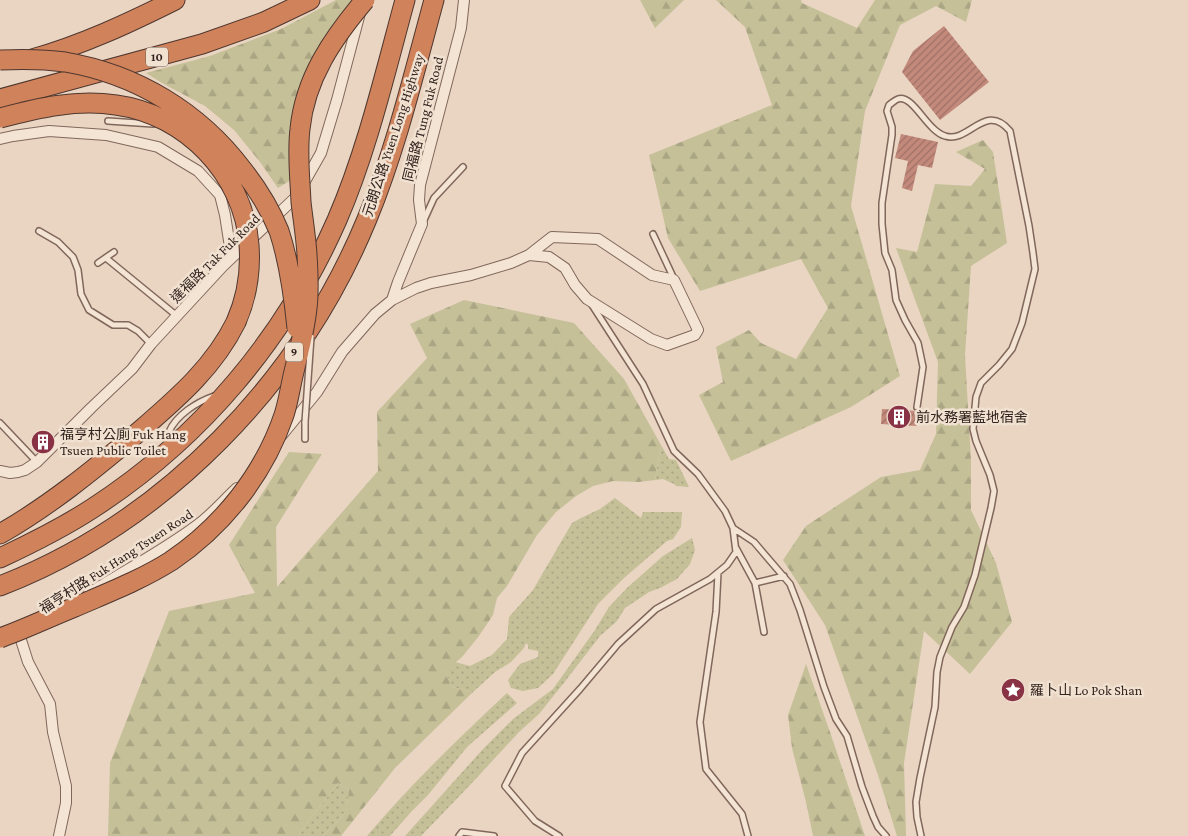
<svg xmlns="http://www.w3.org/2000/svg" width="1188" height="836" font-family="'Crimson Pro','Noto Sans TC',serif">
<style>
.grass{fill:url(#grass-dots)}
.forest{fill:url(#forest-firs)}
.building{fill:url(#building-hatch)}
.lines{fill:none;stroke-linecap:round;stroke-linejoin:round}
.service-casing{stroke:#81675b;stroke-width:8}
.minor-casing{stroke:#81675b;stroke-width:12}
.motorway-casing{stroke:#4f372f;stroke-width:21}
.service{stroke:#f4e4d4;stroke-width:5}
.minor{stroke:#f4e4d4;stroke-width:10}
.motorway{stroke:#d0825b;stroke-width:19}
.service-bridge-casing{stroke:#81675b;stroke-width:8;stroke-linecap:butt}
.motorway-bridge-casing{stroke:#4f372f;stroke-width:21;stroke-linecap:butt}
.service-bridge{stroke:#f4e4d4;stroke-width:5}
.motorway-bridge{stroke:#d0825b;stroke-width:19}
.labels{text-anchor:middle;stroke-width:5;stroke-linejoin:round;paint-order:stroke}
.shield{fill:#f1e1d1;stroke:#6b5c54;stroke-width:1}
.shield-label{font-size:12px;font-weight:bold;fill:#32231e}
.street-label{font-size:14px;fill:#32231e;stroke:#f1e1d1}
.poi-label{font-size:14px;fill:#32231e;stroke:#f1e1d1;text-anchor:start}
</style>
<defs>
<pattern id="grass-dots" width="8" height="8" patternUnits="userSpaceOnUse" patternTransform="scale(1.25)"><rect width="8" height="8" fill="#c5c098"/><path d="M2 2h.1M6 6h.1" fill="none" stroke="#aaa583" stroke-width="1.8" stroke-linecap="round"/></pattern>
<pattern id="forest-firs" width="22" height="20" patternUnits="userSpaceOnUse" patternTransform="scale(1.25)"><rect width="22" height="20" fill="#c5c098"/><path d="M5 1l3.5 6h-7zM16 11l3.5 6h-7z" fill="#aaa583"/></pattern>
<pattern id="building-hatch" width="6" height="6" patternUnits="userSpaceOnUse" patternTransform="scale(1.25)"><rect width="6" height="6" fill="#c38a7c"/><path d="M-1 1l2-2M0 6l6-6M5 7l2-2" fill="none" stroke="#9f7065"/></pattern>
</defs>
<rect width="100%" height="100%" fill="#e9d5c2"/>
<!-- grass -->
<path class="grass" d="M661,445L669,459L676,460L689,487L676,486L674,484L663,479L655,480Z
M615,498L641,518L643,512H682L681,527L673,539L667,541L624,578L598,604L553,674L538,688L523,691L511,688L508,680L520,664L538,657V651L528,649V645L526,643L524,648L511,662L495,672L472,693L451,686L445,671L455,662L470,666L492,655L507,639L509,617L533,590L572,523L581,518L600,509Z
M692,538L695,550L690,564L677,579L660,588L649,592L625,608L617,621L600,636L563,684L539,714L519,732L470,785L421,836H405L483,749L513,719L553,689L595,630L609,607L627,588L663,556Z
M507,693L517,703L467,747L428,795L411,812L390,836H367C410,785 458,739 507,693Z
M338,783L349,790L346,812L323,836H298L306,824Z"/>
<!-- forest -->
<path class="forest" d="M336,0H356L338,21L291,180L278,188L260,162L234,130L205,106L162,83L146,73L210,56L281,29Z
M640,0H684L655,28Z
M716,0H801L802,3L857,28L875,0H972L966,22L936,6L900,25L865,111L851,206L900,376L851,407L731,461L699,395L723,382L716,347L749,330L761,343L796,359L828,308L801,259L700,291L668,238L649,155L772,105L745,27Z
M983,140L993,152L1007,243L971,266L965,355L971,461V510L996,563L1012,622L970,674L924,631L904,763L906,836H897L878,775L825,625L783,560L806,526L881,477L920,470L936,434L938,362L896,248L917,252L935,184L971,186L985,169L956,152Z
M464,300L574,323L624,379L661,445L655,480L639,482L613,481L593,486L576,496L556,512L537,535L507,586L497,598L493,615L479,636L462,657L445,671L451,686L472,693L395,768L341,836H323L346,812L349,790L338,783L306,824L298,836H108L110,763L169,611L255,593L229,545L289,452L322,454L276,527L277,587L378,471L377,412L427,358L410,324Z
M806,664L831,735L865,836H813L806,802L792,748L788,715Z"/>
<!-- building -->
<path class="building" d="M944,26L989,82L940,120L902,72L913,51Z
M901,134L938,142L932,168L918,165L912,191L902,188L908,161L895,158Z
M882,409L918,411L917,426L881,424Z"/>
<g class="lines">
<!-- service casing -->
<g class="service-casing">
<path id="service" d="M108,121L153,124
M424,220L434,198L463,167
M39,231L58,242L73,257L78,270L81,294L89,310L113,325H128L138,331L151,344
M653,234L674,279
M106,258L177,316
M98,263L114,252
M592,305L643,384L674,451L698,474L725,511L733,528L754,542L790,584L800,610L824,687L836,719L847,736L862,787L873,816L878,827L886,836
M917,407L923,367L918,343L905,320L896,300L892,270L885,253L882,224V203L892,135V127L887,111L889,105C892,103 895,100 898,99C913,94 927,131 945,136C969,144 985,101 1010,131L1029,226L1033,253L1035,269L1022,323L1012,349L999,365L981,383L976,397L973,429L976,441L990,475L994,491L991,508L975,575L964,607L952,627L940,657L937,672L935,707L920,778L916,802L917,817L921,836
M305,422V439
M0,423L37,462
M167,444C168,440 167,436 169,432C176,415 197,402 214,396
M736,548L755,583L764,632
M718,573L716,612L700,722L706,769L742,814L748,836
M755,583L784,576
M459,836L462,832L494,836
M559,836L535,821L505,786L522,753L580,689L618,644L656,609L710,579L727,565L736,552L733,528"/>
</g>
<!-- minor casing -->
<g class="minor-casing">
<path id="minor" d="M0,139L13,136L49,131L106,135L158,147L198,171L220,195L225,215L230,247L224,263
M392,300L398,282L422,224L419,200L420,185L461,28L464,0
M282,435L317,392L342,352L375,314L392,300L416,288L431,283L471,275L511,263L529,255L549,257L565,268L575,285L587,299L651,339L667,345L695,335L698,330L674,280L652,275L598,239L552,237L529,255
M0,471L10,473L18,472L25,470L37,462L91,408L132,369L151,344L223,266L296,197L321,153L337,100L360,13
M88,594C125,570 165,550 200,523C213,513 225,499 237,488
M21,640L28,662L50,704L53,732L66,786V803L59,836"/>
</g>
<!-- motorway casing -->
<g class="motorway-casing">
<path id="motorway" d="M32,59C82,45 129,23 175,0
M0,99L202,44L264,22L310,0
M0,534C49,506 92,471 135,435C174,401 213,369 236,322
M0,558C32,543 64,527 93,508C201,438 285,338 337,220C367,151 385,73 405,0
M0,586C165,522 300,382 367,219C396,149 414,73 434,0"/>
</g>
<!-- service -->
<use href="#service" class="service"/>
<!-- minor -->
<use href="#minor" class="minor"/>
<!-- motorway -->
<use href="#motorway" class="motorway"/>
<!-- service-bridge casing -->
<g class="service-bridge-casing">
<path id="service-bridge" d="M305,422L311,337"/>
</g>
<!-- motorway-bridge casing -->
<g class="motorway-bridge-casing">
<path id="motorway-bridge" d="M0,60C21,59 43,59 65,62C136,74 199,112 242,169C257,188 270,209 279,231C289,261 294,298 297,328
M0,118C38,108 76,99 116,105C185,114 244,174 249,245C251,272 247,297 236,322
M0,638C25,629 50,617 75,607C107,593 141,580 171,561C223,526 264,474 284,415C288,403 290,389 293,376C298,354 305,330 307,308C309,292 308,270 307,255C306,237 303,220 301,202C300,178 297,153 300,129C305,78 333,38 365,0"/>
</g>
<!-- service-bridge -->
<use href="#service-bridge" class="service-bridge"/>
<!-- motorway-bridge -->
<use href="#motorway-bridge" class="motorway-bridge"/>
</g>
<!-- icons -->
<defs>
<g id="building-disc" transform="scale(1.25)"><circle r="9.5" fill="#893246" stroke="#f1e1d1"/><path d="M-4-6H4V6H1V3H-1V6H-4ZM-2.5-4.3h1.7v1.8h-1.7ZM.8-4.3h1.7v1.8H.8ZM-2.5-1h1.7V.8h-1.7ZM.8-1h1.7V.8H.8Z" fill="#fff"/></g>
<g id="sight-disc" transform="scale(1.25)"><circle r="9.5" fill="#893246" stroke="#f1e1d1"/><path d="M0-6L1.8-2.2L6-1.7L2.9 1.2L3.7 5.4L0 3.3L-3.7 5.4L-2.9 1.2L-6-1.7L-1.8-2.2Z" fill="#fff"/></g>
</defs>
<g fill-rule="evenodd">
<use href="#building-disc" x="899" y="417"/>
<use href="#building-disc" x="43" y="442"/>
<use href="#sight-disc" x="1013" y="690"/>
</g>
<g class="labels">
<!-- shield labels -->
<g class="shield">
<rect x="146" y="47.5" width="22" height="19" rx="4"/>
<rect x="285" y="342.5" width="18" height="19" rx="4"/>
</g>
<g class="shield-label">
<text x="157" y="61">10</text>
<text x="294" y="356">9</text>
</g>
<!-- street labels -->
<g class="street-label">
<text transform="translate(423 119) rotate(-76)" y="5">同福路 Tung Fuk Road</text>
<text transform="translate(393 135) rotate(-72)" y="5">元朗公路 Yuen Long Highway</text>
<text transform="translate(215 258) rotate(-45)" y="5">達福路 Tak Fuk Road</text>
<text transform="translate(116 561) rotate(-33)" y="5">福亨村路 Fuk Hang Tsuen Road</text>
</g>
<!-- poi labels -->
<g class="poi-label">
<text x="916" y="422">前水務署藍地宿舍</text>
<text x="60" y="439">福亨村公廁 Fuk Hang<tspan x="60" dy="16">Tsuen Public Toilet</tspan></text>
<text x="1030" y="695">羅卜山 Lo Pok Shan</text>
</g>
</g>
</svg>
